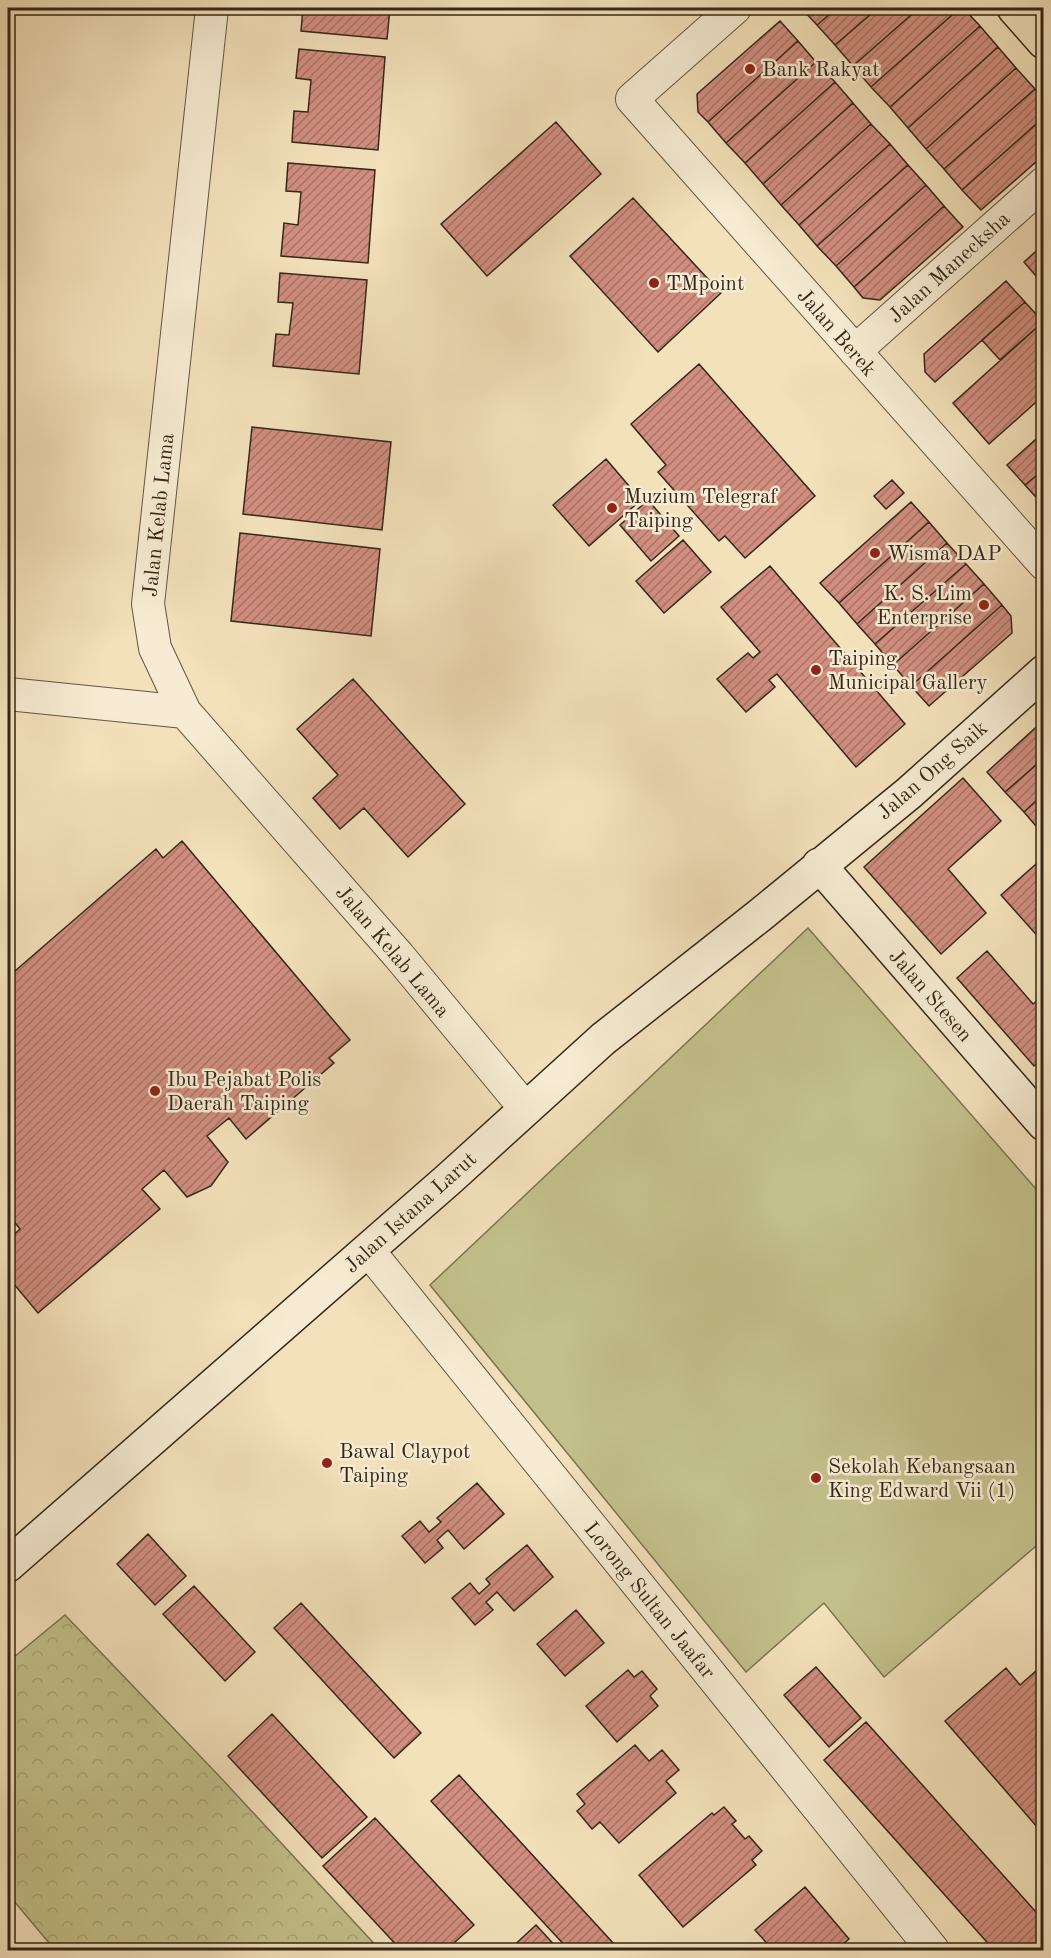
<svg xmlns="http://www.w3.org/2000/svg" width="1051" height="1958" font-family="'Old Standard TT',serif">
<style>
.forest{fill:url(#forest-crowns);stroke:#7c7452;stroke-width:1.5}
.pitch{fill:#c3c08b;stroke:#7c7452;stroke-width:1.5}
.building{fill:url(#building-hatch);stroke:#342719;stroke-width:1.5}
.lines{fill:none;stroke-linecap:round;stroke-linejoin:round}
.street-casing{stroke:#645642;stroke-width:34}
.secondary-casing{stroke:#342719;stroke-width:36}
.primary-casing{stroke:#342719;stroke-width:36}
.street{stroke:#f7ecd3;stroke-width:32}
.secondary{stroke:#f7ecd3;stroke-width:33}
.primary{stroke:#f3e1bb;stroke-width:33}
.poi-dot{fill:#8f2418;stroke:#f7ecd3;stroke-width:2}
.labels{text-anchor:middle;stroke-width:5;stroke-linejoin:round;paint-order:stroke}
.poi-label{font-size:21px;fill:#342719;stroke:#f7ecd3;text-anchor:start}
.street-label{font-size:21px;fill:#342719;stroke:#f7ecd3}
</style>
<defs>
<pattern id="forest-crowns" width="20" height="18" patternUnits="userSpaceOnUse" patternTransform="scale(1.5)"><rect width="20" height="18" fill="#c3c08b"/><path d="M2 6a3 3 0 1 1 6 0M12 15a3 3 0 1 1 6 0" fill="none" stroke="#a8a577"/></pattern>
<pattern id="building-hatch" width="6" height="6" patternUnits="userSpaceOnUse" patternTransform="scale(1.5)"><rect width="6" height="6" fill="#d18e7f"/><path d="M-1 1l2-2M0 6l6-6M5 7l2-2" fill="none" stroke="#aa7467"/></pattern>
</defs>
<rect width="100%" height="100%" fill="#f3e1bb"/>
<filter id="stains"><feTurbulence type="fractalNoise" baseFrequency=".00333" numOctaves="4"/><feColorMatrix values="0 0 0 0 .2 0 0 0 0 .09 0 0 0 0 .02 0 0 0 .5 -.17"/></filter>
<radialGradient id="worn" r=".72"><stop offset=".6" stop-color="#630" stop-opacity="0"/><stop offset="1" stop-color="#630" stop-opacity=".3"/></radialGradient>
<!-- forest -->
<path class="forest" d="M65,1615L221,1778L380,1950H55L8,1894V1662Z"/>
<!-- pitch -->
<path class="pitch" d="M808,928L1043,1197V1540L884,1677L824,1603L746,1672L430,1285Z"/>
<!-- building -->
<path class="building" d="M303,8H390L387,39L301,31Z
M801,8H837L817,25Z
M837,8H878L835,45L817,25Z
M878,8H919L853,66L835,45Z
M919,8H960L871,87L853,66Z
M960,8H963L980,26L890,107L871,87Z
M780,21L798,41L708,122L698,112L697,94Z
M980,26L998,47L908,128L890,107Z
M798,41L816,62L726,143L708,122Z
M998,47L1016,68L926,149L908,128Z
M299,49L385,57L378,150L292,142L294,111L308,112L311,80L296,78Z
M816,62L835,82L745,163L726,143Z
M1016,68L1035,89L944,169L926,149Z
M835,82L853,103L763,184L745,163Z
M1035,89L1044,98V117L962,190L944,169Z
M853,103L871,124L781,205L763,184Z
M1044,117V155L981,210L962,190Z
M556,122L601,174L487,276L441,224Z
M871,124L890,144L799,225L781,205Z
M890,144L908,165L817,246L799,225Z
M288,163L375,170L368,263L281,256L284,223L298,225L301,192L286,191Z
M908,165L926,185L836,266L817,246Z
M926,185L944,206L854,287L836,266Z
M633,198L721,293L658,352L570,256Z
M944,206L963,227L880,300L863,298L854,287Z
M1044,244V282L1042,283L1024,262Z
M280,273L367,280L359,374L273,366L276,334L289,335L293,303L278,302Z
M1006,281L1025,302L935,382L925,372L924,354Z
M1025,302L1043,322L1000,360L982,340Z
M1043,322L1044,395L989,444L953,403Z
M699,364L815,496L745,558L725,536L719,541L658,472L666,465L631,424Z
M252,427L391,442L382,530L243,514Z
M1044,432V469L1025,485L1007,465Z
M606,459L641,500L589,546L553,505Z
M1044,469V506L1025,485Z
M892,480L904,493L886,509L874,496Z
M648,500L679,536L651,561L620,525Z
M911,502L929,522L839,603L820,583Z
M929,522L947,543L857,624L839,603Z
M240,533L380,549L371,636L231,621Z
M683,540L711,572L664,613L636,581Z
M947,543L966,564L875,644L857,624Z
M966,564L984,584L893,665L875,644Z
M770,566L905,724L856,767L777,674L769,680L775,687L746,712L717,679L748,653L753,658L760,652L721,607Z
M984,584L1002,605L911,686L893,665Z
M1002,605L1011,616L1012,633L929,706L911,686Z
M353,679L465,804L408,857L364,808L340,829L313,798L338,775L297,729Z
M1044,720V758L1005,792L987,772Z
M1044,758V794L1024,812L1005,792Z
M963,778L1001,821L948,869L986,913L941,954L864,867Z
M1044,794V832L1042,833L1024,812Z
M182,841L350,1040L329,1058L334,1063L246,1139L229,1118L207,1136L228,1162L211,1186L187,1197L164,1170L142,1189L160,1209L38,1313L8,1277V1240L20,1229L8,1214V977L156,849L163,858Z
M1036,864L1044,873V937L1041,940L1001,895Z
M987,951L1033,1004L1044,995V1057L1034,1066L957,978Z
M477,1483L504,1514L464,1549L448,1530L437,1540L443,1548L425,1563L402,1536L420,1521L429,1532L441,1522L437,1518Z
M148,1534L186,1576L155,1605L117,1564Z
M527,1545L553,1577L514,1611L497,1592L486,1602L493,1610L475,1625L452,1598L470,1583L479,1594L490,1584L486,1579Z
M194,1586L255,1652L225,1681L163,1614Z
M301,1603L421,1733L394,1758L274,1628Z
M576,1610L604,1643L565,1676L537,1644Z
M1044,1664V1824L1038,1828L945,1721L1006,1668L1020,1685Z
M816,1667L861,1718L829,1747L784,1695Z
M628,1670L634,1677L642,1671L657,1689L650,1696L658,1706L617,1742L586,1706Z
M272,1714L367,1817L322,1858L228,1756Z
M866,1722L1044,1921V1950H994L824,1760Z
M635,1745L649,1761L662,1750L679,1770L666,1781L676,1793L619,1843L600,1822L592,1829L577,1811L585,1804L577,1794Z
M459,1775L614,1944L607,1950H569L431,1801Z
M724,1807L736,1821L732,1824L745,1839L749,1836L762,1851L752,1860L756,1865L683,1927L639,1875L712,1813L714,1815Z
M375,1818L474,1925L446,1950H401L323,1866Z
M1043,1856H1044V1902H1039Z
M805,1887L849,1939L836,1950H773L755,1930Z
M536,1925L559,1950H509Z"/>
<g class="lines">
<!-- street casing -->
<g class="street-casing">
<path id="street" d="M212,8L148,604L155,648L185,712L399,956L525,1108
M735,8L632,99L1044,564
M855,351L1044,183
M8,694L185,712
M368,1250L933,1950"/>
</g>
<!-- secondary casing -->
<g class="secondary-casing">
<path id="secondary" d="M819,865L1044,1124
M8,1565L450,1178L603,1039L759,916L909,793L1044,672"/>
</g>
<!-- primary casing -->
<g class="primary-casing">
<path id="primary" d="M1014,8L1044,42"/>
</g>
<!-- street -->
<use href="#street" class="street"/>
<!-- secondary -->
<use href="#secondary" class="secondary"/>
<!-- primary -->
<use href="#primary" class="primary"/>
</g>
<!-- markers -->
<g class="poi-dot">
<circle cx="750" cy="69" r="6"/>
<circle cx="654" cy="283" r="6"/>
<circle cx="612" cy="508" r="6"/>
<circle cx="875" cy="553" r="6"/>
<circle cx="984" cy="605" r="6"/>
<circle cx="816" cy="670" r="6"/>
<circle cx="155" cy="1091" r="6"/>
<circle cx="327" cy="1463" r="6"/>
<circle cx="816" cy="1478" r="6"/>
</g>
<g class="labels">
<!-- poi labels -->
<g class="poi-label">
<text x="762" y="76">Bank Rakyat</text>
<text x="666" y="290">TMpoint</text>
<text x="624" y="503">Muzium Telegraf<tspan x="624" dy="24">Taiping</tspan></text>
<text x="887" y="560">Wisma DAP</text>
<text x="972" y="600" text-anchor="end">K. S. Lim<tspan x="972" dy="24">Enterprise</tspan></text>
<text x="828" y="665">Taiping<tspan x="828" dy="24">Municipal Gallery</tspan></text>
<text x="167" y="1086">Ibu Pejabat Polis<tspan x="167" dy="24">Daerah Taiping</tspan></text>
<text x="339" y="1458">Bawal Claypot<tspan x="339" dy="24">Taiping</tspan></text>
<text x="828" y="1473">Sekolah Kebangsaan<tspan x="828" dy="24">King Edward Vii (1)</tspan></text>
</g>
<!-- street labels -->
<g class="street-label">
<text transform="translate(949 267) rotate(-42)" y="7">Jalan Manecksha</text>
<text transform="translate(837 332) rotate(49)" y="7">Jalan Berek</text>
<text transform="translate(158 515) rotate(-84)" y="7">Jalan Kelab Lama</text>
<text transform="translate(932 770) rotate(-41)" y="7">Jalan Ong Saik</text>
<text transform="translate(393 951) rotate(50)" y="7">Jalan Kelab Lama</text>
<text transform="translate(931 995) rotate(49)" y="7">Jalan Stesen</text>
<text transform="translate(410 1212) rotate(-42)" y="7">Jalan Istana Larut</text>
<text transform="translate(650 1600) rotate(51)" y="7">Lorong Sultan Jaafar</text>
</g>
</g>
<!-- margin -->
<rect width="1051" height="1958" fill="none" stroke="#f3e1bb" stroke-width="30"/>
<rect x="9" y="9" width="1033" height="1940" fill="none" stroke="#342719" stroke-width="3"/>
<rect x="15" y="15" width="1021" height="1928" fill="none" stroke="#342719" stroke-width="1.5"/>
<rect width="100%" height="100%" filter="url(#stains)"/>
<rect width="100%" height="100%" fill="url(#worn)"/>
</svg>
